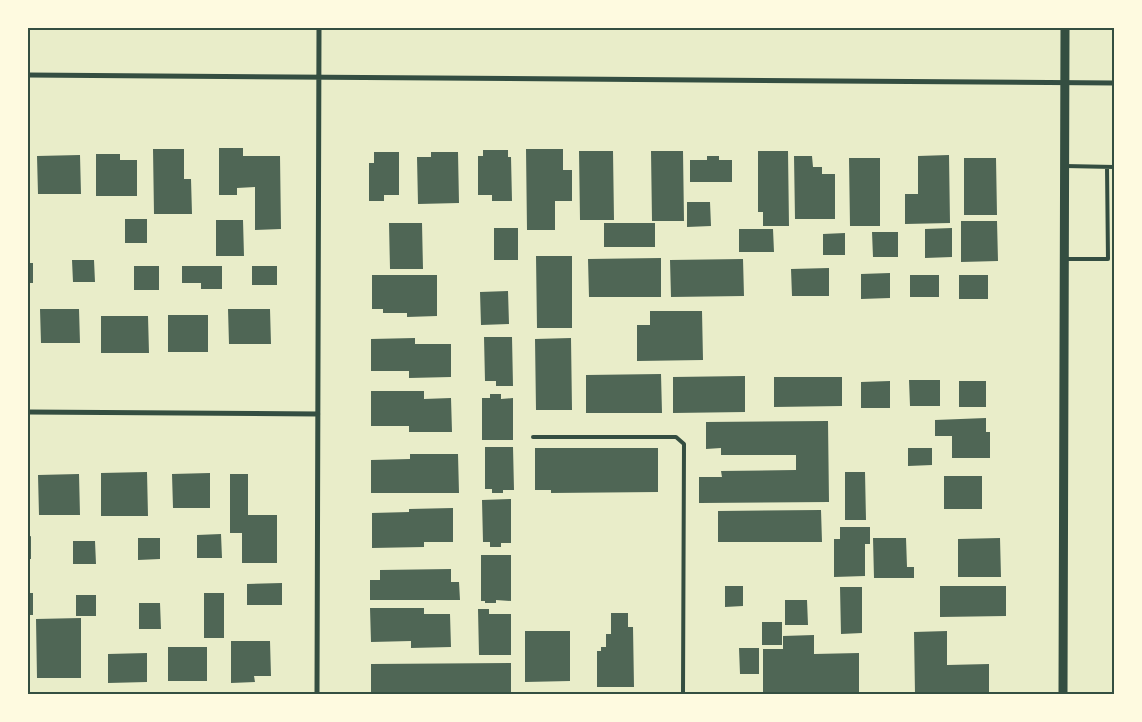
<svg xmlns="http://www.w3.org/2000/svg" width="1142" height="722" font-family="Spectral,serif">
<style>
.building{fill:#4f6655}
.lines{fill:none;stroke-linecap:round;stroke-linejoin:round}
.service{stroke:#344e41;stroke-width:4}
.minor{stroke:#344e41;stroke-width:5}
.tertiary{stroke:#344e41;stroke-width:9}
.neatline{fill:none;stroke:#344e41;stroke-width:2}
</style>
<rect width="100%" height="100%" fill="#e9edc9"/>
<!-- building -->
<path class="building" d="M219,148H243V156H280L281,229L255,230V187L237,188V195H219Z
M153,149H184V179H191L192,214H154Z
M526,149H563V170H572V201H555V230H527Z
M483,150H508V157H511L512,201H492V195H478V156H483Z
M579,151H613L614,220H580Z
M651,151H683L684,221H652Z
M758,151H788L789,226H763V212H758Z
M374,152H399V195H384V201H369V163H374Z
M431,152H458L459,203L418,204L417,157H431Z
M96,154H120V160H137V196H96Z
M80,155L81,194H38L37,156Z
M949,155L950,223L905,224V194H918V156Z
M707,156H719V160H732V182H690V160H707Z
M794,156H812L813,167H822V174H835V219H795Z
M849,158H880V226H850Z
M964,158H996L997,215H964Z
M687,202H710L711,226L687,227Z
M125,219H147V243H125Z
M216,220H243L244,256H216Z
M961,221H997L998,261L961,262Z
M389,223H422L423,269H390Z
M604,223H655V247H604Z
M494,228H518V260H494Z
M952,228V257L925,258V229Z
M739,229H773L774,252H739Z
M872,232H898V257H873Z
M845,233V255H823V234Z
M536,256H572V328H537Z
M661,258V297H589L588,259Z
M743,259L744,296L671,297L670,260Z
M72,260H94L95,282H73Z
M28,263H33V283H28Z
M134,266H159V290H134Z
M182,266H222V289H201V283H182Z
M252,266H277V285H252Z
M829,268V296H792L791,269Z
M890,273V298L861,299V274Z
M372,275H437V316L407,317V313H383V309H372Z
M910,275H939V297H910Z
M959,275H988V299H959Z
M508,291L509,324L481,325L480,292Z
M40,309H79L80,343H41Z
M228,309H270L271,344H229Z
M650,311H702L703,360L637,361V325H650Z
M168,315H208V352H168Z
M101,316H148L149,353H101Z
M484,337H512L513,386H496V381H485Z
M415,338V344H451V377L409,378V371H371V339Z
M571,338L572,410H536L535,339Z
M661,374L662,413H586V375Z
M745,376V412L673,413V377Z
M774,377H842V406L774,407Z
M909,380H940V406H910Z
M890,381V408H861V382Z
M959,381H986V407H959Z
M371,391H424V399L451,398L452,432H409V426H371Z
M490,394H501V399L513,398V440H482V398H490Z
M986,418V432H990V458H952V436H935V420Z
M828,421L829,502L699,503V477H722L721,471L796,470V455H721V448L706,449V422Z
M485,447H513L514,490H503V493H492V489H485Z
M535,448H658V492L551,493V490H535Z
M908,448H932V465L908,466Z
M410,454H458L459,493H371V460L410,459Z
M147,472L148,516H101V473Z
M845,472H865L866,520H845Z
M210,473V508H173L172,474Z
M79,474L80,515H39L38,475Z
M230,474H248V515H277V563H242V533H230Z
M944,476H982V509H944Z
M511,499V543H501V547H490V542H483L482,500Z
M453,508V542H424V547L372,548V513L409,512V509Z
M821,510L822,542H718V511Z
M840,527H870V544H865V576L834,577V539H840Z
M221,534L222,558H197V535Z
M31,536V559H28V537Z
M138,538H160V559L138,560Z
M873,538H906L907,567H914V578H874Z
M1000,538L1001,577H958V539Z
M1112,540H1114V576H1113Z
M73,541H95L96,564H73Z
M481,555H511V601L496,600V603H485V601H481Z
M451,569V582H459L460,600H370V580H380V570Z
M282,583V605H247V584Z
M725,586H743V606L725,607Z
M940,586H1006V616L940,617Z
M840,587H862V633L841,634Z
M28,593H33V615H28Z
M204,593H224V638H204Z
M76,595H96V616H76Z
M785,600H807L808,625H785Z
M139,603H160L161,629H139Z
M370,608H424V614H450L451,647L411,648V641L371,642Z
M478,609H489V614H511V655H479Z
M611,613H628V627H633L634,687H597V651H601V647H606V634H611Z
M81,618V678H37L36,619Z
M762,622H782V645H762Z
M525,631H570V681L525,682Z
M947,631V665L989,664V694H915L914,632Z
M814,635V654L859,653V694L763,693V649H783V636Z
M231,641H270L271,676H254L255,682L231,683Z
M168,647H207V681H168Z
M739,648H759V674H740Z
M147,653V682L108,683V654Z
M511,663V694H371V664Z"/>
<g class="lines">
<!-- service -->
<path class="service" d="M1065,166L1114,167
M1065,259H1108L1107,167
M533,437H676L684,444L683,694"/>
<!-- minor -->
<path class="minor" d="M28,75L1114,83
M28,412L318,414
M317,694L319,28"/>
<!-- tertiary -->
<path class="tertiary" d="M1063,694L1065,28"/>
</g>
<!-- border -->
<rect width="1142" height="722" fill="none" stroke="#fefae0" stroke-width="58"/>
<rect x="29" y="29" width="1084" height="664" class="neatline"/>
</svg>
